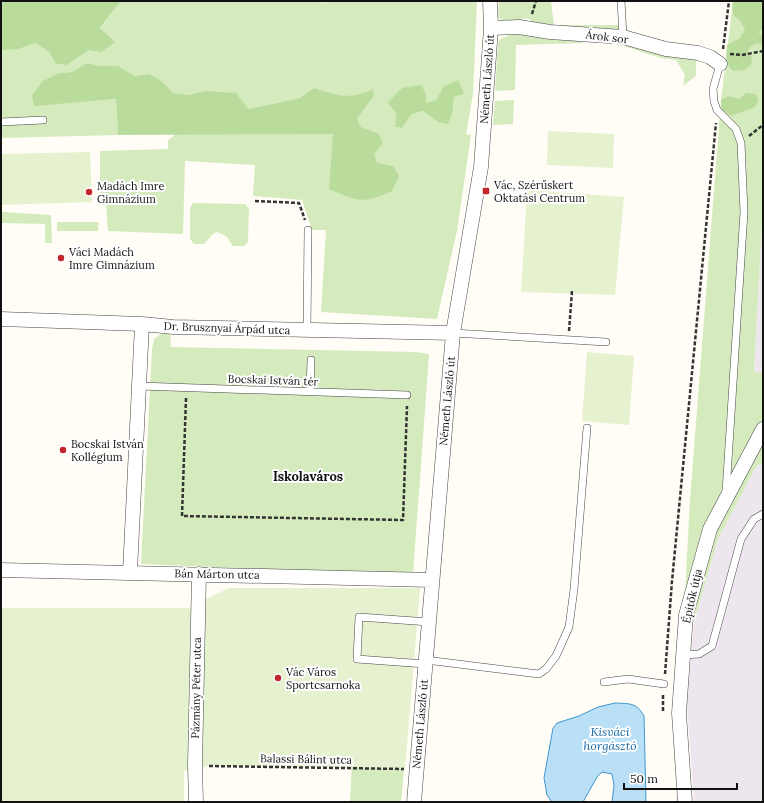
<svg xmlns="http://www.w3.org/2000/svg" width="764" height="803" font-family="Lora,serif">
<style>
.industrial{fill:#eee6ef}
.green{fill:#d5ebbd;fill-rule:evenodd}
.forest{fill:#b9dc9c}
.pitch{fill:#e6f2cf}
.water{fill:#b9e0f7;stroke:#3f96cf}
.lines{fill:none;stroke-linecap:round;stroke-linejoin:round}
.lane-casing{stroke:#444;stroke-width:8}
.street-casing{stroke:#444;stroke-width:15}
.path{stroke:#333;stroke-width:2.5;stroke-dasharray:4 2;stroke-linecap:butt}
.lane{stroke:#fff;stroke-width:7}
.street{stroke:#fff;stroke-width:14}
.poi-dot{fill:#c4262e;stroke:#fff;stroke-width:1.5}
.labels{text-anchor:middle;stroke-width:4;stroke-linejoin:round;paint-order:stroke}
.street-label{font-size:11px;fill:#111;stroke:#fff}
.poi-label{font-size:11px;fill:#111;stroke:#fff;text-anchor:start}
.water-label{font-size:12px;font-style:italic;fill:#1768a6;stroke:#fff}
.quarter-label{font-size:13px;font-weight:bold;fill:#111;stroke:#fff}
</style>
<rect width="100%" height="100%" fill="#fffdf5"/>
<!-- industrial -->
<path class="industrial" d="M763,205V373L754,372Z
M763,464V802H694L687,706L694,622L718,539L757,465Z"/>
<!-- green -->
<path class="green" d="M121,1H320L322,3L326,1H477L473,94L466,134L471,135L457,231L437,319L321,312L326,230H312L302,200L253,196L255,165L185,161L183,234L108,231L106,204H100V151L168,149V140L176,134H377L361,127L357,119L374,96L344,97L314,88L300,98L248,109L205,91L188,95L173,93L162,81L149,74L135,76L118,66H100L87,63L72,72L59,73L34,105L116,99L118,135L1,138V49H19L35,43L49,52L56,64L67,65L89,50L100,29ZM443,87L464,94L454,97L453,111L438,122L423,111L412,114L402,128L395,127L396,114L436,100Z
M499,1H551L554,25H619L618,1H625L627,30L655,42L532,26L531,20L525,18C512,25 510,26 498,17Z
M733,1H763V205L754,372L763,373V464L757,465L718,539L694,622L685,593L690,500L721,100Z
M512,34C533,34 566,34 584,43L516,45L515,90L495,91L498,43L500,39Z
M624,42L689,57L696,60V76L683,86L685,75L676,60L660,58L621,45L617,47Z
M514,100L513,124L493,125L495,101Z
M193,203L245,204L249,209L248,242L244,246H233L226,236L217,232L213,234L204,244H194L190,239V208Z
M1,212L51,215L52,243H45V224L1,223Z
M57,222H99L98,231H57Z
M161,334H170L171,347L416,352L429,354L413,575L141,564L152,350L154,339Z
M406,670L413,671L401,802H350L352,762Z"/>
<!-- forest -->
<path class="forest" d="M5,1H121L100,28L115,42L101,52L89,50L67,65L56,64L49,52L35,43L19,49L3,50L1,49V4Z
M733,1H763V29L759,32L760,35H763V46L758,43L750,47L747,52L752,57L751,65L744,70L733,71C725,63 726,56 727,45L740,38L745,29L739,19L734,16L732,8Z
M87,63L100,66H118L135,76L149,74L162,81L173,93L188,95L205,91L236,93L248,109L300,98L314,88C339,95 348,101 373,89L374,96L357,119L361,127L379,134L383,143L374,154L377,163L393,166L399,176L392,191C362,204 359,202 329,189L333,134L118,135L116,99L34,106L32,95L43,81L59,73L72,72Z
M458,80L464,94L454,97L453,111L448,124L438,122L423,111L412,114L402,128L395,127L396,114L388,102L402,88L421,85L426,94V103L436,100L443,87Z
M746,93L756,94L758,100L755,107L731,116L722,110L721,100L728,96L739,99Z"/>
<!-- pitch -->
<path class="pitch" d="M548,131L614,134L613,168L547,165Z
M90,152L92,202L1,205V154Z
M527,190L624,197L615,295L521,292Z
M587,352L634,356L629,425L582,421Z
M229,588H420L405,769L213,765L184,771V802H1V608H188Z"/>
<!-- water -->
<path class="water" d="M615,703C630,704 636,702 644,716L646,802H612L614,785L612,774L602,772L597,777L583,802H552L547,795L544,778L553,728L557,723L579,716L598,707Z"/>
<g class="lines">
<!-- lane casing -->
<g class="lane-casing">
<path id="lane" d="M621,1L623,37
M720,64L713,89L714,101L717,110L736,129L741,143L744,212L726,492
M1,122L43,120
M307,330L308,230
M453,333L606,342
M139,386L407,395
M310,392L311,360
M683,655L699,654L712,646L741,539L754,519L763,514
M426,660L539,674L546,669L556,656L569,627L574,589L587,428
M425,664L357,659L359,617L429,622
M604,682L628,679L664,684"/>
</g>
<!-- street casing -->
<g class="street-casing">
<path id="street" d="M491,28L519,27L550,32L623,37L666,49L698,53L710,57L720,64
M1,319L142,324L173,327L453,333
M1,570L432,580
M130,572L142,324
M196,802L195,765L199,574
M414,802L453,333L481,167L491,28L490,1
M685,802L679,713L686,615L710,529L763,429"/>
</g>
<!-- path -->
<path class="path" d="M532,14L536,1
M723,49L729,1
M730,54L742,55L763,51
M749,136L763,125
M255,201L299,203L305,220
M569,331L572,291
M186,398L182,516L403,520L407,406
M665,674L672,581L716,123
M663,695V712
M209,766L404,769"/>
<!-- lane -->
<use href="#lane" class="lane"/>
<!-- street -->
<use href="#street" class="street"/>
</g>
<!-- markers -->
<g class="poi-dot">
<rect x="482" y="187" width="8" height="8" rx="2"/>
<circle cx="89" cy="192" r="4"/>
<circle cx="61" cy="258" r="4"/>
<circle cx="63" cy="450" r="4"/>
<circle cx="278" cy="678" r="4"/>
</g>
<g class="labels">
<!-- street labels -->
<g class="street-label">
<text transform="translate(607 37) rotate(7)" y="4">Árok sor</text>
<text transform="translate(487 79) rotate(-86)" y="4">Németh László út</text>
<text transform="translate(227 328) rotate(2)" y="4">Dr. Brusznyai Árpád utca</text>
<text transform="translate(273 380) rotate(2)" y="4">Bocskai István tér</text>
<text transform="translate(447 401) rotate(-85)" y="4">Németh László út</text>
<text transform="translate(217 574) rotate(1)" y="4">Bán Márton utca</text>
<text transform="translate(692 596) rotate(-77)" y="4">Építők útja</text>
<text transform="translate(196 688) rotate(-89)" y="4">Pázmány Péter utca</text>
<text transform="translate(420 724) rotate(-85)" y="4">Németh László út</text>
<text transform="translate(306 759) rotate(1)" y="4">Balassi Bálint utca</text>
</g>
<!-- poi labels -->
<g class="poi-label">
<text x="494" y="189">Vác, Szérűskert<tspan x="494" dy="13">Oktatási Centrum</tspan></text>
<text x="97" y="190">Madách Imre<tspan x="97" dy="13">Gimnázium</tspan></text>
<text x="69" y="256">Váci Madách<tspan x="69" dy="13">Imre Gimnázium</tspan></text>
<text x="71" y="448">Bocskai István<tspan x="71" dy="13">Kollégium</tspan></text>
<text x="286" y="676">Vác Város<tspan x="286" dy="13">Sportcsarnoka</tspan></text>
</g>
<!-- water labels -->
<g class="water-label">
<text x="610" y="736">Kisváci<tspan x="610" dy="14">horgásztó</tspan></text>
</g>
<!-- quarter labels -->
<g class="quarter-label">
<text x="308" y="481">Iskolaváros</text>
</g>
</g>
<!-- border -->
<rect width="764" height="803" fill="none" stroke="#111111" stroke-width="4"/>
<!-- scale -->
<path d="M624 783v6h113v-6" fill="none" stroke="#111111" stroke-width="2"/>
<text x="630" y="783" font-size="12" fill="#111111" stroke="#ffffff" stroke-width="3" paint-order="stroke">50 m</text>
</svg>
